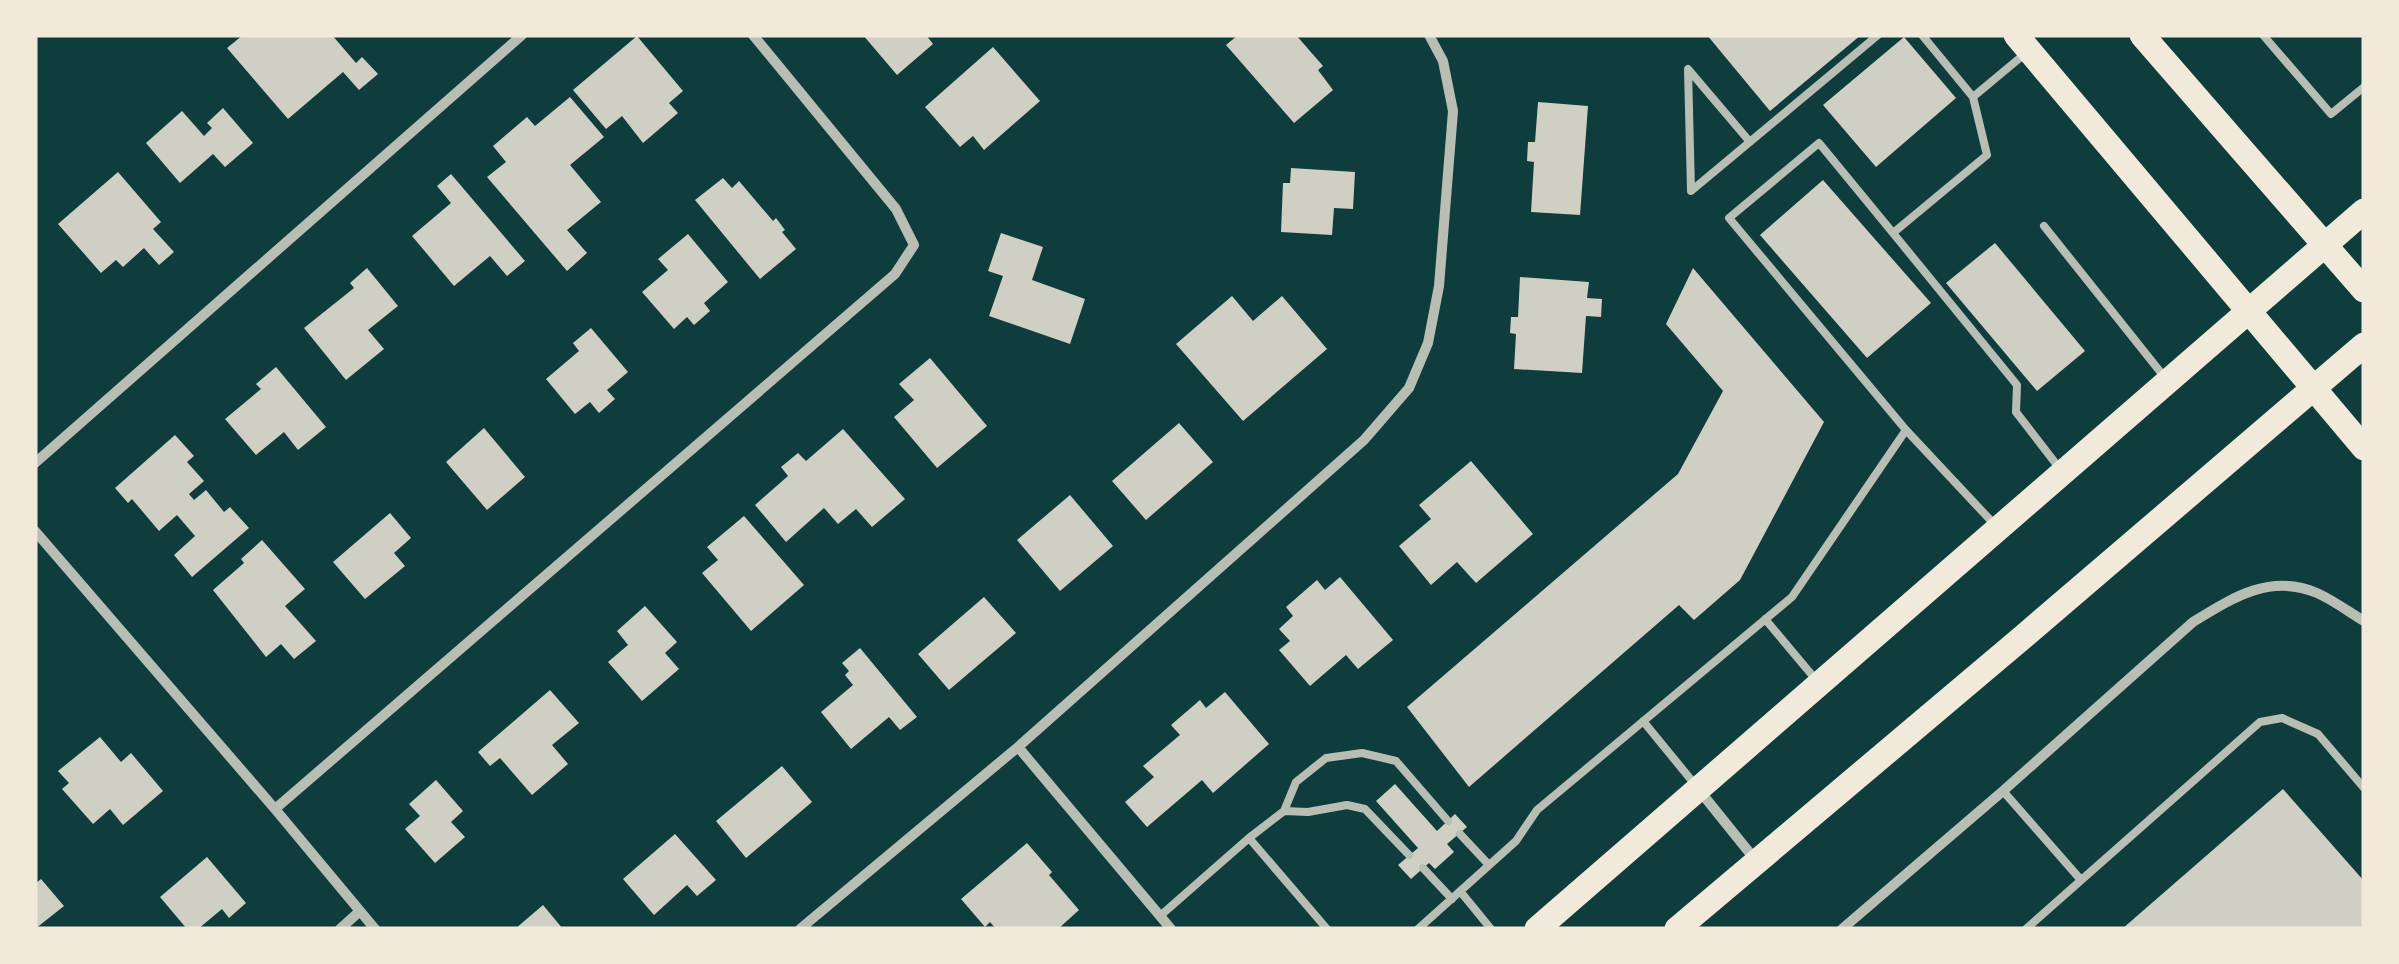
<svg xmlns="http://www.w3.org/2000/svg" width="2399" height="964" font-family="Rubik,sans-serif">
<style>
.building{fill:#cfcfc3}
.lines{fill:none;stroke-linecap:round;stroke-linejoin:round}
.service{stroke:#b8beb3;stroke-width:8}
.minor{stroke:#b8beb3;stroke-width:10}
.primary{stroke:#f1e9da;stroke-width:25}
</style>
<rect width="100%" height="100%" fill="#0f3d3e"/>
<!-- building -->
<path class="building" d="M243,35H332L356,63L362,57L378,74L359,90L343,72L288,119L227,48Z
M863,35H926L933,44L897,75Z
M1238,35H1296L1323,66L1318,70L1333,90L1294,123L1226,45Z
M1707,35H1861L1770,111Z
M637,36L683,91L669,103L678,113L643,143L622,116L606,129L573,90Z
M1904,37L1956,98L1876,167L1823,105Z
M993,47L1040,101L984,150L973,136L960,147L925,107Z
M570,97L604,137L570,165L601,202L567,230L587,253L567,271L487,177L506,162L493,146L527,117L535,126Z
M1538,102L1588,106L1580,215L1531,212L1534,162L1527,161L1528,142H1535Z
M223,108L253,143L225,167L213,154L180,183L146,143L182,111L204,136L212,128L207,123Z
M1291,168L1355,172L1353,209L1334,208L1332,235L1281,232L1283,183H1290Z
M118,172L161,222L153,229L174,252L159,265L144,248L123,267L116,260L101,273L58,224Z
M451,174L525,261L507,276L490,256L454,286L412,236L451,203L437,186Z
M723,178L732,188L739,181L773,221L776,218L785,230L782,232L796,249L760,279L695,200Z
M1823,180L1931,303L1867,358L1760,235Z
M1001,233L1043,247L1032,280L1085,299L1070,344L989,316L1003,276L988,271Z
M688,234L728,282L704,303L710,311L694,325L687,317L674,329L642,292L668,270L658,259Z
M1995,243L2085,351L2037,391L1946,283Z
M367,268L398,306L368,330L384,349L346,380L304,328L354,288L350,283Z
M1693,268L1824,422L1740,580L1694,620L1679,605L1469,787L1407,707L1678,474L1723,391L1666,324Z
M1520,277L1589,282L1587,298L1602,299L1601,317L1586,316L1582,373L1514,369L1516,334L1510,333L1511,317H1518Z
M1232,296L1253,321L1282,296L1327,349L1243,421L1176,344Z
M591,328L628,372L607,390L615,399L599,413L590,402L575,414L546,379L579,351L573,343Z
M930,358L987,426L937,468L894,417L914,400L899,384Z
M276,367L326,427L298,450L284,432L256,455L225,419L261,389L256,384Z
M1179,423L1213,462L1146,520L1112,481Z
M484,428L525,477L487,510L446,462Z
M843,429L905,499L872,527L856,509L838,524L824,508L786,542L755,505L788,476L781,467L798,453L806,461Z
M175,435L194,456L187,462L204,481L189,494L194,500L206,490L224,512L230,507L249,528L192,577L174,555L195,536L177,515L159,531L132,499L128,503L115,488Z
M1471,461L1533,534L1476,583L1457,562L1431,585L1399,546L1431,519L1419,505Z
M1070,495L1113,546L1060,591L1017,540Z
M390,513L411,538L394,553L405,566L365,599L333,562Z
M744,516L804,585L751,631L702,573L718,560L707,547Z
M262,540L305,589L285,606L316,641L294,659L281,644L266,657L213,590L244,563L241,559Z
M1340,577L1393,640L1358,669L1346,655L1310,686L1279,650L1290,641L1279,629L1293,616L1286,607L1317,580L1325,590Z
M984,597L1016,633L949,690L918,654Z
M645,606L677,642L665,653L679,669L642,701L608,662L628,645L617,631Z
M860,648L917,717L900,730L889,717L851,749L821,712L853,685L845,675L849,671L842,663Z
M550,690L579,723L552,745L568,764L532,795L500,758L490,766L478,752Z
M1225,692L1269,744L1213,793L1202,780L1147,827L1125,802L1154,777L1143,766L1180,735L1171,725L1200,700L1206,708Z
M100,737L121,762L131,753L163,791L123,825L110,809L93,824L62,789L69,783L58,771Z
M782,766L812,802L746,858L716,821Z
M436,780L463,811L451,822L465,837L435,863L405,829L420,816L409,804Z
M1395,784L1437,831L1455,814L1467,827L1447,844L1454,852L1435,869L1429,863L1411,879L1398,865L1418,848L1376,801Z
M2283,789L2364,881V929H2122Z
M675,834L716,880L697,896L687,885L654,915L623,879Z
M1027,843L1052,872L1049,875L1079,910L1058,929H996L990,922L985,927L961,899Z
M207,857L246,903L229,918L222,909L198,929H187L160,897Z
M41,879L64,906L35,929V884Z
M543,905L563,929H515Z"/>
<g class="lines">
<!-- service -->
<path class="service" d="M1922,35L1973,97
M2263,35L2331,114L2364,87
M1750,142L1688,69L1691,191L1878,35
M2044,226L2166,379
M1893,233L2017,385L2016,412L2060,469
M1995,525L1906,430L1729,218L1819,143L1893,233L1987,155L1973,97L2027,52
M1765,619L1817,681
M1643,721L1697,787
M2003,791L2081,880
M1284,811L1296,782L1326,758L1362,753L1396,761L1448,821
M1460,834L1489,865
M1249,838L1284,811L1308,812L1347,805L1365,809L1409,855
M1423,868L1452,899
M1460,891L1491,929
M1160,916L1249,838L1327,929
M1418,929L1516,841L1537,810L1792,597L1906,430
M2026,929L2260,722L2282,718L2318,734L2364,788"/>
<!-- minor -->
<path class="minor" d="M35,463L522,35
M35,531L275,809L375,929
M1018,747L1171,929
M1699,790L1757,862
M275,809L895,274L914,245L896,209L753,35
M340,929L360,911
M800,929L1018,747L1364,440L1409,388L1428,343L1439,286L1453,111L1443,61L1429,35
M1842,929L2003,791L2193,622C2232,598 2270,573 2317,593C2333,600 2349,612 2364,621"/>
<!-- primary -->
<path class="primary" d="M2016,35L2364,448
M2142,35L2364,290
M1537,929L2364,211
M1677,929L2023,637L2364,345"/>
</g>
<!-- border -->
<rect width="2399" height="964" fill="none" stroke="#f1e9da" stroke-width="75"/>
</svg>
